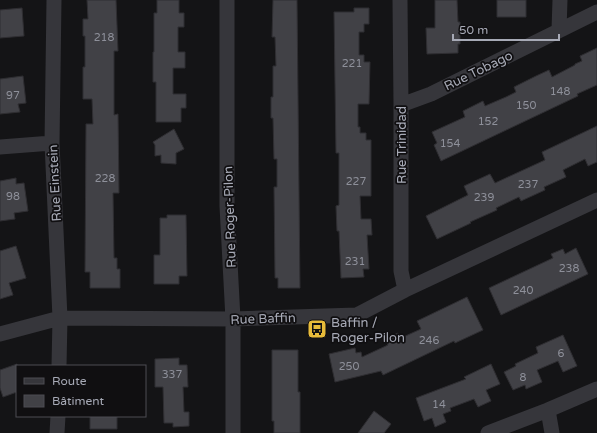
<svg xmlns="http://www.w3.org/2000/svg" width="597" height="433" font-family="'Varela Round',sans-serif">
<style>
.building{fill:#414146;stroke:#2f2e32}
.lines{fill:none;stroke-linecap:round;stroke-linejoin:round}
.minor{stroke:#36363b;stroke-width:15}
.labels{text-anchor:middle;stroke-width:3.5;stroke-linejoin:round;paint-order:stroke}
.number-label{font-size:11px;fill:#8e909a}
.street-label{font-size:13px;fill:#a7aab6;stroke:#100f11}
.poi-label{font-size:13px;fill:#a7aab6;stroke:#100f11;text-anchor:start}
</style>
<rect width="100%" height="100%" fill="#141416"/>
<!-- building -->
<path class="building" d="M87,0H116L118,51H114V115L118,114L119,193H113L114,258H117V269H120V288H90V272H85L86,124H93L92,99H83V67H85V36H83V19H88Z
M157,0H179V13H184V27H178V52H185V68H173V94H186V108H181V122H156V82H153V52H154V13H157Z
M273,0H297L300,288H278V278H275L274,187H277V159H274L273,118H271V97H273V66H276L275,37H272Z
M435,0H457L458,22H460V44H458V53L427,54L426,28H435Z
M497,0H526V17H497Z
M22,8L24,36L0,38V10Z
M354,8H369V24H364V32H359V55H364V62H370L369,104H358V127H360V133H366V140H371V196H360L361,219H371L372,235H367L369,269H363L364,277L341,278L339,231H337L336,206L339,205V153H336L334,12H354Z
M597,48V85L577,94L578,96L441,161L434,145L437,143L432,132L465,117L463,111L483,101L485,106L506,97L516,92L514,87L536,76L549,70L552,77L575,65V64L582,61L580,56Z
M23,76L26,103L18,104L20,112L0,114V79Z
M597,126V162L588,166L585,159L563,170L566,177L544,187L545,190L521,201L519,197L496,208L497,210L470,222L471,223L437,239L426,216L468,195L464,186L490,174L495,183L545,160L542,152Z
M174,129L184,149L176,153V164L161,163V155L155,156V145L153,142Z
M16,178V184L24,183L28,211L14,213L15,219L0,221V181Z
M167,215H186L187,276H179V284H154V255H160V218H167Z
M16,246L26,278L9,283L13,295L0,299V251Z
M576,248L588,274L501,315L489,288L553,258L551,254L563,249L565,254Z
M467,297L483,330L455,343L454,341L383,375L381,371L335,382L329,354L355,348L356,353L361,352L362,357L388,345L385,339L398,333L401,338L421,329L417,321Z
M563,335L577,366L563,372L558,361L537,370L542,382L526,389L525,385L513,390L504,372L516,366L515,364L538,353L536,347Z
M272,350H298V392H300V433H274V421H272Z
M179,358V365H187L188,387H183L184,412H189V426L173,427V423H164L163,387H155V359Z
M17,364V392L3,397L0,388V370Z
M491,364L500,384L486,390L491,401L478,407L474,399L450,408L451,411L443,414L446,422L435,427L432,418L424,421L416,398L466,379L464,377Z
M374,411L391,424L384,433H358Z
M90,416H117V429H90Z"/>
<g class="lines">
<!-- minor -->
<path class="minor" d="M54,0L52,143L60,318L59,366
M227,0V206L233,319V433
M400,0L401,105V271L405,290
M559,30L560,0
M401,105L431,94L597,12
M0,147L52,143
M0,334L60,318L233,319L357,315L405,290L597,200
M548,410L552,433
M57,433L58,416
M488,433L548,410L597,389"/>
</g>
<!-- icons -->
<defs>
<g id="bus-square" transform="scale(1)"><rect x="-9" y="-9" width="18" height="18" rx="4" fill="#e8bc3a" stroke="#100f11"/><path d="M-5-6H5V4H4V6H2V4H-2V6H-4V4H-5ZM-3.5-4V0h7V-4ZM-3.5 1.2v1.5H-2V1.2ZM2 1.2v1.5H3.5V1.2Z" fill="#111"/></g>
</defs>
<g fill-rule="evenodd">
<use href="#bus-square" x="317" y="329"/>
</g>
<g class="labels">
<!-- number labels -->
<g class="number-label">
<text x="104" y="41">218</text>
<text x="352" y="67">221</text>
<text x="560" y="95">148</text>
<text x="13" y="99">97</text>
<text x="526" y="109">150</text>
<text x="488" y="125">152</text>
<text x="450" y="147">154</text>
<text x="105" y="182">228</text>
<text x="356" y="185">227</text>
<text x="528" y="188">237</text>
<text x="13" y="200">98</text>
<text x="484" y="201">239</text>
<text x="355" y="265">231</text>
<text x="569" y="272">238</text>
<text x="523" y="294">240</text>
<text x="429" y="344">246</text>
<text x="561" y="357">6</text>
<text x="349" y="370">250</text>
<text x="172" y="378">337</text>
<text x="523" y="381">8</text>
<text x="439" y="408">14</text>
</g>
<!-- street labels -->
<g class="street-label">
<text transform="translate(478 70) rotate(-26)" y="5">Rue Tobago</text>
<text transform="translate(401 145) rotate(-90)" y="5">Rue Trinidad</text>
<text transform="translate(54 183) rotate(-93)" y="5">Rue Einstein</text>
<text transform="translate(229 217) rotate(-92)" y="5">Rue Roger-Pilon</text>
<text transform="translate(263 318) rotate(-2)" y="5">Rue Baffin</text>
</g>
<!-- poi labels -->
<g class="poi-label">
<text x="331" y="327">Baffin /<tspan x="331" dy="15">Roger-Pilon</tspan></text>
</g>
</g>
<!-- legend -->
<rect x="16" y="365" width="130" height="52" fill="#100f11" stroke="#4c4d53"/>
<rect x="24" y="378" width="20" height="6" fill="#36363b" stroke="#4c4d53"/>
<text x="52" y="385" font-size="12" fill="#a7aab6">Route</text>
<rect x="24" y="395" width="20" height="12" fill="#414146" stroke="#4c4d53"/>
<text x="52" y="405" font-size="12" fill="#a7aab6">Bâtiment</text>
<!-- scale -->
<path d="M453 34v6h106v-6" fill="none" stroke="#a7aab6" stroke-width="2"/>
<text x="459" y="34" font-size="12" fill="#a7aab6" stroke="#100f11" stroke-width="3" paint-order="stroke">50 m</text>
</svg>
